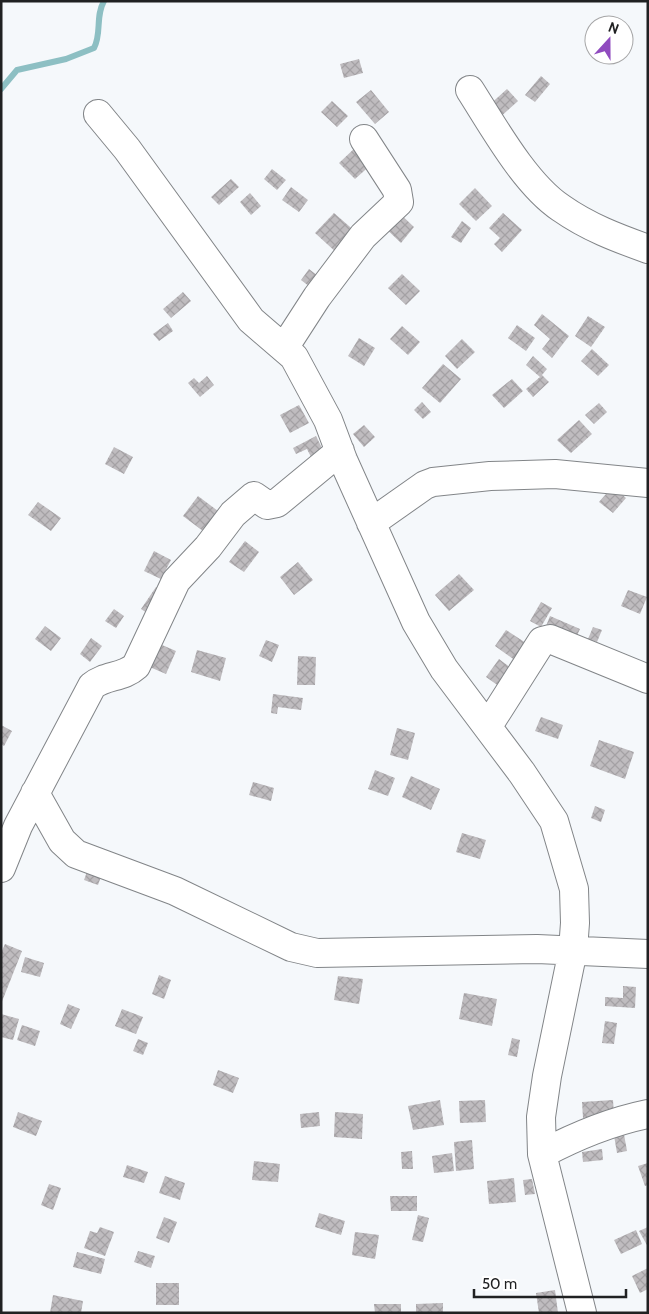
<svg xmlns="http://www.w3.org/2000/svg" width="649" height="1314" font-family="Cabin,sans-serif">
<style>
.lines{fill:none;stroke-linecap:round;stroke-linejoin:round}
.stream{stroke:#8dbfc3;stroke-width:6}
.building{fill:url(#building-cross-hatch)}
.minor-casing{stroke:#828588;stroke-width:30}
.minor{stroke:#fff;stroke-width:28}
</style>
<defs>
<pattern id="building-cross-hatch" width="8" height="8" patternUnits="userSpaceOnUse" patternTransform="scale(1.25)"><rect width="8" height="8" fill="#bfbcbf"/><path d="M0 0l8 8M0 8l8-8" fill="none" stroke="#a4a1a4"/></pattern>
</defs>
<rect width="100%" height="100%" fill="#f5f8fb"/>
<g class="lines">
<!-- stream -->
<path class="stream" d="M1,89L17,70L66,59L94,48C102,33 95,17 104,1"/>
</g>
<!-- building -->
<path class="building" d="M359,59L363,73L344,78L340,64Z
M541,76L550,84L535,102L525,95Z
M507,89L518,101L498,119L487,107Z
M371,90L389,112L375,124L356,102Z
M332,101L348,116L337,127L321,112Z
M357,146L373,163L355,179L339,163Z
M272,169L286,180L277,190L264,179Z
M231,179L239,187L219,205L211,197Z
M291,187L308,200L299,212L282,200Z
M475,188L492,206L476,221L459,204Z
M250,193L261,206L251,215L240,202Z
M395,209L414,227L401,243L381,224Z
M334,213L357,233L338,254L315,233Z
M503,213L522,230L502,252L494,244L500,238L489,228Z
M462,221L471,228L461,243L451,237Z
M309,269L322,279L314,290L301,280Z
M402,274L420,291L406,305L388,288Z
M183,292L191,301L171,318L163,309Z
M542,314L569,336L552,358L542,349L550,339L534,325Z
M588,316L605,327L591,347L575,336Z
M168,323L173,331L159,341L153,334Z
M517,325L535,338L526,351L508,338Z
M402,326L420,342L408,355L390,339Z
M359,338L375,348L364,366L348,356Z
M462,339L475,352L457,369L445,356Z
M592,349L609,365L598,376L581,361Z
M533,356L547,369L542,375L549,382L533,397L526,389L540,377L526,365Z
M443,364L461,379L440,403L422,388Z
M207,376L214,385L200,397L188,383L194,378L199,383Z
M512,379L523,391L504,408L492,395Z
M422,402L431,412L423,419L414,410Z
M599,403L607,412L594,424L585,415Z
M299,405L309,423L290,433L280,415Z
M579,420L592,434L571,453L557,440Z
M364,425L375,437L364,447L353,434Z
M316,436L325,454L313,461L307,449L296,454L293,448Z
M114,447L133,457L124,474L105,464Z
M613,486L626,498L613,513L599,502Z
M198,496L218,511L203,531L183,516Z
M38,502L61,518L51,531L28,515Z
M245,541L259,552L244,572L229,562Z
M154,551L171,560L161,579L144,571Z
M298,562L313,580L294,595L280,577Z
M459,574L474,590L449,611L435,595Z
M156,587L168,595L153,617L141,609Z
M628,590L647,597L640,614L621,606Z
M541,602L552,608L541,627L530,621Z
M114,609L124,616L116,628L105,621Z
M550,616L580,629L573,644L544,631Z
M45,626L61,638L51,651L35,639Z
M593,627L602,630L597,642L588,639Z
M506,630L532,647L520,664L495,646Z
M91,638L102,646L90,662L80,654Z
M266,640L279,645L272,662L259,656Z
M155,642L176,651L166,674L145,665Z
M197,650L226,658L220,681L191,672Z
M298,656L316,657L315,685H297Z
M499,659L515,671L503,689L486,677Z
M273,694L303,698L301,710L278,707L277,714L271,713Z
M541,717L563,725L558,739L535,731Z
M1,725L12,731L4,746L1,744Z
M397,728L415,733L408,760L390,755Z
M599,740L634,752L625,779L590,766Z
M375,770L395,778L388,796L368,789Z
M411,776L440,789L431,810L402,797Z
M253,782L274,788L271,801L249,795Z
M595,806L605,810L601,822L591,818Z
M462,833L486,840L480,859L456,852Z
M89,866L103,871L98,885L84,880Z
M5,944L22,951L1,1004V953Z
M25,957L44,963L40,977L21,972Z
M159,975L171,980L164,999L152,994Z
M338,976L363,979L359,1004L334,1000Z
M623,986L636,987L635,1008L605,1006V997L623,998Z
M464,993L497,999L492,1026L459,1019Z
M68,1004L80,1009L71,1029L60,1024Z
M122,1009L143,1017L136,1034L115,1026Z
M1,1014L19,1019L13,1040L1,1037Z
M605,1021L617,1023L614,1044L602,1043Z
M22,1025L40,1031L35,1046L17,1040Z
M512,1038L520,1040L517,1057L508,1055Z
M138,1039L148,1043L143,1055L133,1051Z
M218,1070L239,1078L233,1093L213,1085Z
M440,1100L444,1125L413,1130L408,1106Z
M485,1100L486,1122L460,1123L459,1101Z
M613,1100L614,1116L583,1118L582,1102Z
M18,1112L42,1121L36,1136L13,1127Z
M319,1112L320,1126L301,1128L300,1114Z
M335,1112L363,1114L362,1139L334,1137Z
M622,1123L627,1151L617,1153L612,1124Z
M472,1140L474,1169L456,1171L454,1142Z
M602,1149L603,1160L583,1162L582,1152Z
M412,1151L413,1169H402L401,1152Z
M452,1153L454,1171L434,1173L432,1156Z
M254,1161L280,1164L278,1182L252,1180Z
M648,1163V1185L645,1186L638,1166Z
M127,1165L148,1172L144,1183L123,1177Z
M165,1176L185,1183L180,1200L159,1193Z
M514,1178L516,1202L489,1204L487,1181Z
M532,1179L535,1194L525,1195L523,1180Z
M49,1184L61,1188L53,1210L41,1205Z
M390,1196H417V1211H391Z
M319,1213L345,1221L341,1235L315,1227Z
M418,1215L429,1218L423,1242L412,1240Z
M164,1217L177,1222L169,1243L156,1238Z
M100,1227L114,1232L105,1256L84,1248L90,1231L97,1233Z
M648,1227V1247L639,1231Z
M636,1230L642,1244L621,1254L614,1240Z
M355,1232L379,1235L375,1259L352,1255Z
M138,1251L155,1256L151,1268L134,1262Z
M77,1252L105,1259L101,1274L73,1267Z
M648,1268V1289L640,1293L632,1276Z
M156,1283H179V1305H156Z
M555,1290L558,1313H539L536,1293Z
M53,1295L83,1301L81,1313H50Z
M443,1303V1313H416V1304Z
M374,1304H401V1313H375Z"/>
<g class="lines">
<!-- minor casing -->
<g class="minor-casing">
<path id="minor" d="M470,90C493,126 525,184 561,208C588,227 617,238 648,249
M98,114L127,149L251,320L294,357L328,420L343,460L416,622L444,669L522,773L554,821L574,889L575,923L573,950L547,1076L541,1117L542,1154L582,1313
M284,348L317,297L363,236L399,202L397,190L364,139
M371,523L425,485L433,482L490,476L555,474L648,483
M488,726L542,641L550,639L648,679
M35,793L62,841L76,854L175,891L291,947L317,953L537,949L648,954
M1,868L18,826L92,686C105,675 123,678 136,666L176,581L208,547L233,514L254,496L267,505L277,503L340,451
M542,1154C576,1136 609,1122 648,1114"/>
</g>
<!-- minor -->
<use href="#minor" class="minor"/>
</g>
<!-- border -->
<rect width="649" height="1314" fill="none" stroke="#202122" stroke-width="5"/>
<!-- north arrow -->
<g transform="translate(609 40) rotate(21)"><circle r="24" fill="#ffffff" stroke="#a6a6a7"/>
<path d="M0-4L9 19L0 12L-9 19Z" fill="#904bbf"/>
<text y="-8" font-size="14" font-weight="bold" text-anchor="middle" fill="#202122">N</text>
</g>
<!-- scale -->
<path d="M474 1289v8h152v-8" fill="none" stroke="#202122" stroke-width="2.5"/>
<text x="482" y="1289" font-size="15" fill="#202122" stroke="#ffffff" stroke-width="4" paint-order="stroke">50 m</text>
</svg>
